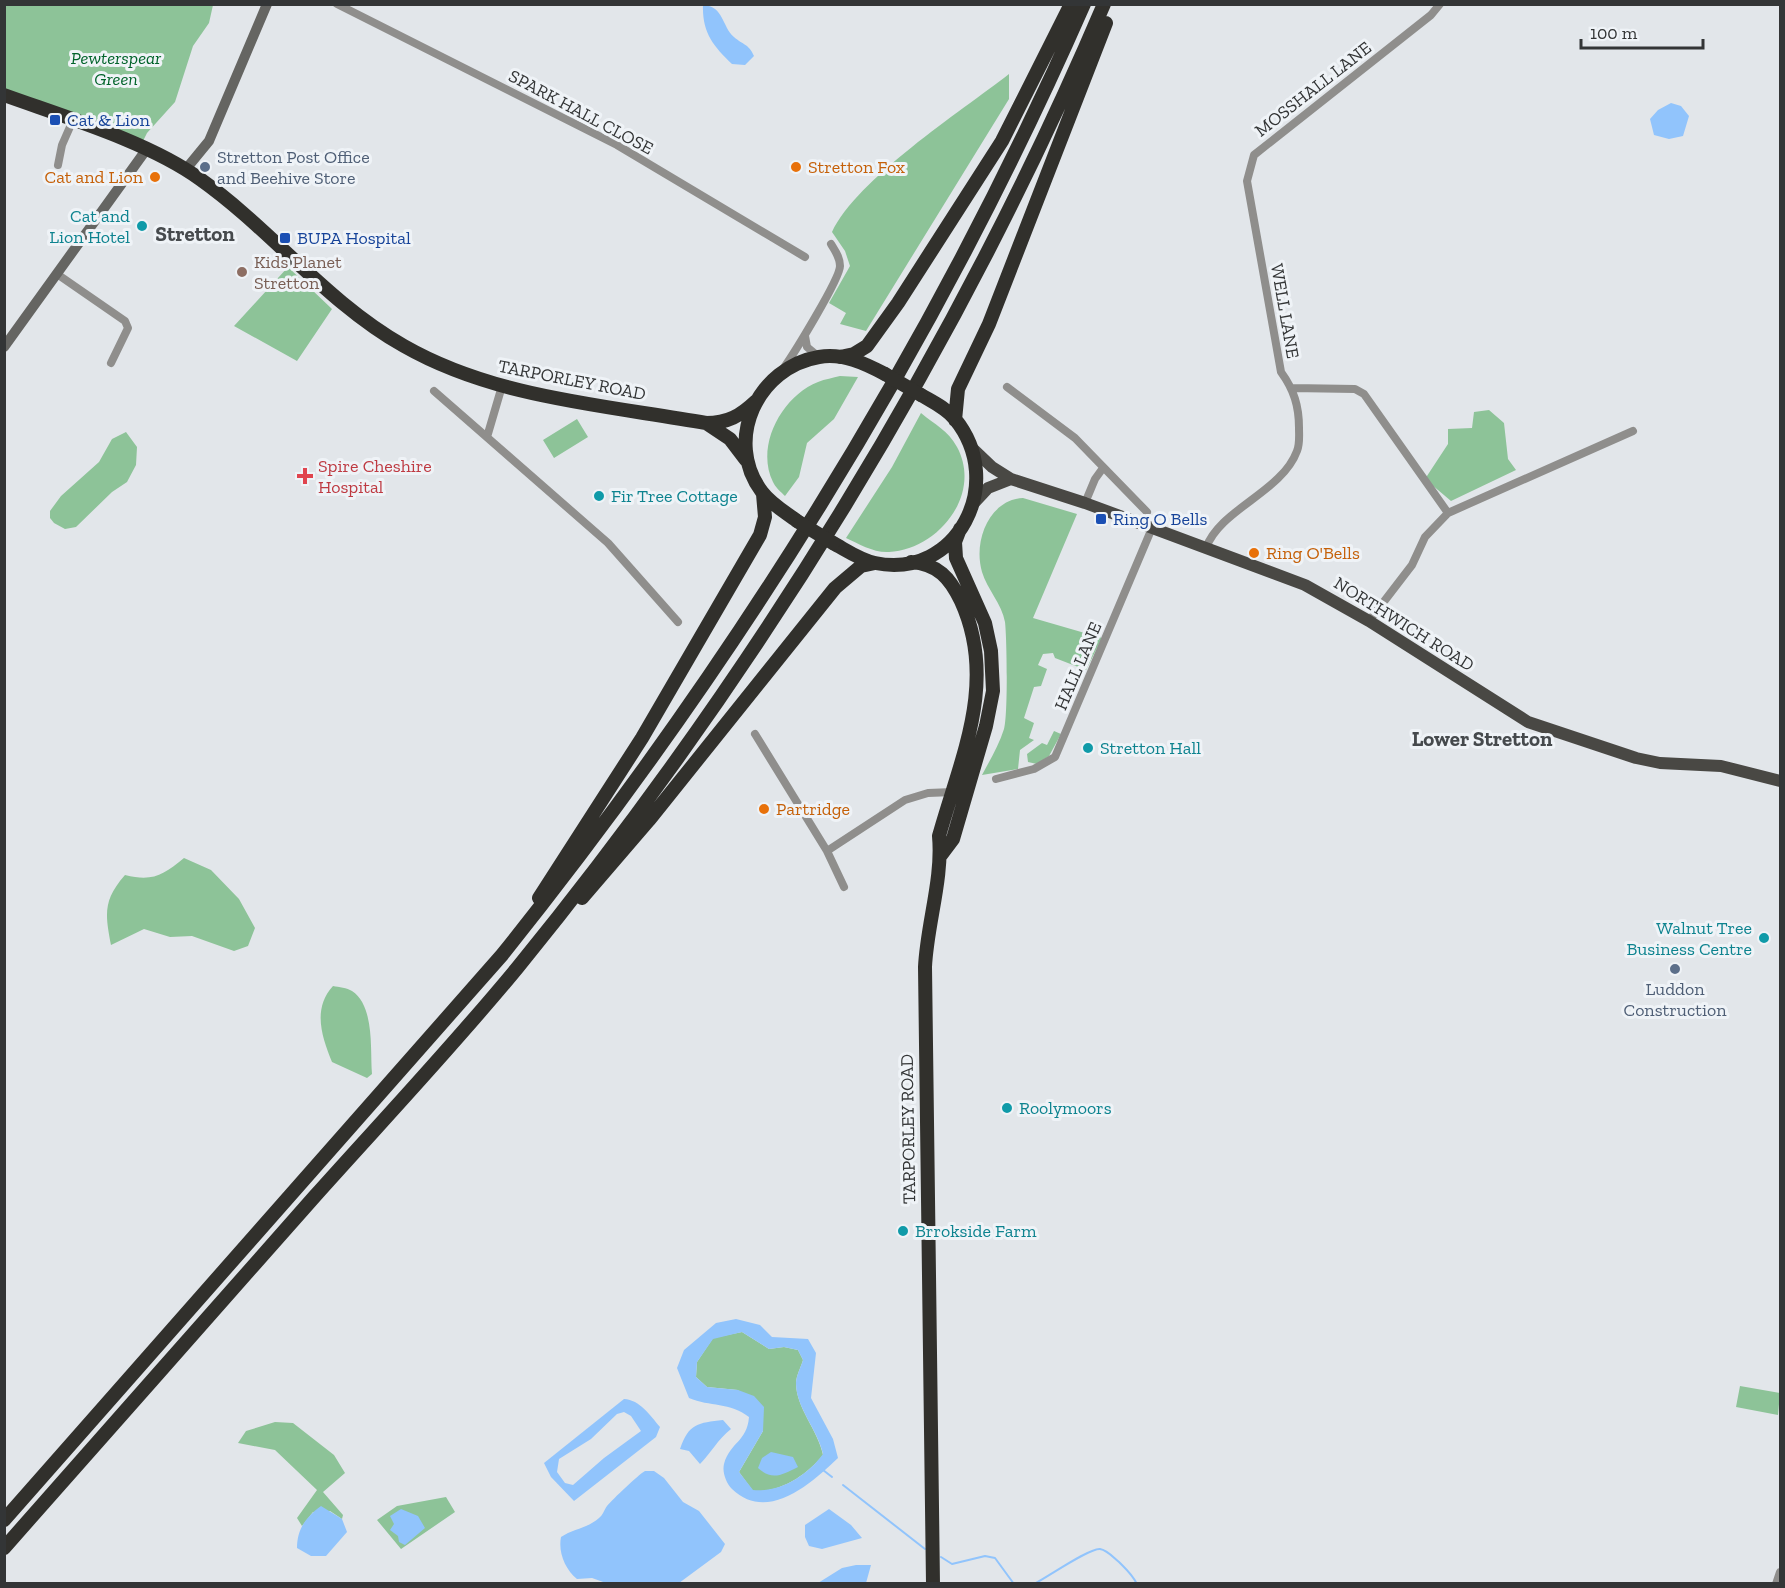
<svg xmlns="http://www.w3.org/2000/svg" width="1785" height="1588" font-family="'Zilla Slab',serif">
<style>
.green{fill:#8dc398}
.water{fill:#91c4fc;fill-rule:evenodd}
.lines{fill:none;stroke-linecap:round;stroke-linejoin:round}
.stream{stroke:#91c4fc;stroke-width:2}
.street{stroke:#8f8e8c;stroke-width:8}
.secondary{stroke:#656562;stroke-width:10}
.primary{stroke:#494844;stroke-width:12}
.highway{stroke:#31302c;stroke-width:14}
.highway-bridge{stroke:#31302c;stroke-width:14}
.transit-dot{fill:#1a4fb4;stroke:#eff3f7;stroke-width:2}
.service-dot{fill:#5c6f8a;stroke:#eff3f7;stroke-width:2}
.food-dot{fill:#e8710a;stroke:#eff3f7;stroke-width:2}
.culture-dot{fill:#0f9aa8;stroke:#eff3f7;stroke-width:2}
.education-dot{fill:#8d6e63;stroke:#eff3f7;stroke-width:2}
.health-dot{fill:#e0444e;stroke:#eff3f7;stroke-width:2}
.labels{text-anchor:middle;stroke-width:6;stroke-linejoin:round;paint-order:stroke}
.park-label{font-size:18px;font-style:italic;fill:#00632a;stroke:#eff3f7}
.street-label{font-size:18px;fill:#333536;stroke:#eff3f7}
.transit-label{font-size:18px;fill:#164399;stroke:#eff3f7;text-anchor:start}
.service-label{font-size:18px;fill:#4e5e75;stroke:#eff3f7;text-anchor:start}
.food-label{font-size:18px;fill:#c56008;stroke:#eff3f7;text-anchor:start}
.culture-label{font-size:18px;fill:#0d838f;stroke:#eff3f7;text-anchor:start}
.education-label{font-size:18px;fill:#785e54;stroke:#eff3f7;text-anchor:start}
.health-label{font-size:18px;fill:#be3a42;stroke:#eff3f7;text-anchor:start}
.quarter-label{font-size:21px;font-weight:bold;fill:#464a4d;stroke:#eff3f7}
</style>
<rect width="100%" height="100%" fill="#e2e6ea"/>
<!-- green -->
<path class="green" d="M4,5H213L209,23L193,46L175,102L147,133L140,147L5,95Z
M1009,74V99L866,331L840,324L846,313L829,303L850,266L845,251L832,232C857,179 960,112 1009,74Z
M288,267L332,309L297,361L234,326Z
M840,376L858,377L834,419L807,443L799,477L785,496C781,492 775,487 773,482C755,446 782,396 818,382C825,379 833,378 840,376Z
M1489,410L1504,423L1508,459L1516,470L1451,501L1425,479L1448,444V429L1472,428L1474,412Z
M921,413C935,425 948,430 957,447C983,495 937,550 889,552C874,553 859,544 846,538L892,467Z
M577,419L588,437L554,458L543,440Z
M126,432L137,447L136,465L127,482L112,492L76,527L65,529L54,523L50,518V511L61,496L99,462L112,439Z
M1023,498L1077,514L1033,618L1102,638L1086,670L1055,658L1053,653L1043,654L1038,665L1047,669L1041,686L1034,687L1024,718L1034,723L1029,738L1034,740L1020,750L1018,769L982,775C990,760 999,745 1004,729C1008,715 1007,639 1005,622C1002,604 987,589 982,572C973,541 989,500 1023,498Z
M1054,731L1061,734L1049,756L1037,764L1028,762L1027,754L1042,743L1047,745Z
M184,858L211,870L239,899L255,928L248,946L234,951L192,936L170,937L144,929L111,945C105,914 103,900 125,875C153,882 163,875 184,858Z
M333,986C339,987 347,988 352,991C375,1006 370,1051 372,1074L367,1078L332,1062C322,1037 312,1009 333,986Z
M742,1332L769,1349L784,1347L798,1350L803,1360C801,1367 796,1376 796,1383C796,1408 818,1430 823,1455C807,1475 780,1493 753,1491L739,1472L763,1431L738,1390L707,1387L696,1377L697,1362L713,1338Z
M1740,1386L1780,1393L1778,1415L1736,1407Z
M275,1422L293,1423L334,1455L345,1473L323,1492L343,1515L342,1519L330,1511L313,1512L302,1526L297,1518L317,1490L275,1450L238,1443L246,1431Z
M446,1497L455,1512L401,1549L377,1520L397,1506Z"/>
<!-- water -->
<path class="water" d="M703,5C724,6 722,27 734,37C743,45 749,44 754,56L745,65L732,64C713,46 702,32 703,5Z
M1671,103L1681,106L1689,116L1683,136L1669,139L1654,135L1650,119L1658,110Z
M736,1319L760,1325L772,1337L808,1339L816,1353L811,1398L833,1439L838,1458C811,1484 767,1523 732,1489C726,1483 722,1472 724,1464C730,1442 747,1442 749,1417C730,1402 710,1407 689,1398L677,1368L684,1350L716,1323ZM742,1332L769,1349L784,1347L798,1350L803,1360C801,1367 796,1376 796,1383C796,1408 818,1430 823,1454C808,1475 780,1493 753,1490L739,1472L763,1431L764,1407L754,1396L738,1390L707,1387L696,1377L697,1362L713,1339Z
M624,1399C640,1400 650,1415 660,1427L656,1437L574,1501L551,1477L544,1463ZM624,1412L631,1416L641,1431L604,1458L573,1485L565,1483L557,1472L559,1459L591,1439L617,1414Z
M723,1420L731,1429C718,1439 711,1453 700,1464L689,1451L680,1449C689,1423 698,1423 723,1420Z
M771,1452L793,1457L798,1467C782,1475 772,1481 758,1468L762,1458Z
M645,1471H654L664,1478L683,1502L699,1511L725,1544L721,1552L679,1583H606L592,1578L577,1579C565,1569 558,1552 561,1537C573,1529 588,1528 599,1518C603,1515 604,1510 607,1506C613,1499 638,1475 645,1471Z
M321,1506L342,1519L347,1532L326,1556H311L297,1548C297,1529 306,1517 321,1506Z
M401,1509L418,1516L425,1528L405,1545L399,1542L398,1536L390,1530L394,1524L390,1516Z
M829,1509L851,1525L862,1538L822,1549L809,1546L805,1537V1525Z
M856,1565H871L866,1583H818L842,1568Z"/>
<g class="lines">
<!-- stream -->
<path class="stream" d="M823,1470L832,1477
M843,1485L925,1549
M941,1557L952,1564L985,1556L995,1558L1014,1584
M1034,1584C1048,1577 1089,1548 1100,1549C1107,1550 1113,1557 1119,1562C1126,1569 1132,1574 1137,1584"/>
<!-- street -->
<path class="street" d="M337,4L617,145L805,257
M58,165L62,145L73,120
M57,274L125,321L128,328L111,363
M805,336L807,347L819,357
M783,369C793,355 840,279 840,266C840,257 835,251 831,244
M1007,387L1075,438L1147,512
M1292,388L1355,389L1364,394L1448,513
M434,391L608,543L678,622
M487,437L502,386
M1085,503L1095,479L1103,468
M1206,548C1220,509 1282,492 1297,451C1300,444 1299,435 1299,428C1299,406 1294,390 1281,372L1247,181L1254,155L1431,15L1440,4
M1369,621L1412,565L1425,537L1448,513L1633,431
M755,734L827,851L844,887
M996,779L1034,769L1055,757L1152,528
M827,851L905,800L928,793L953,792
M1776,1584L1780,1572"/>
<!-- secondary -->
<path class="secondary" d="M186,169L209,141L267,4
M4,347L146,150"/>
<!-- primary -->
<path class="primary" d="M971,447L992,467L1011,479L1085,503L1305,585L1369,621L1528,722L1636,758L1660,763L1721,766L1780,781
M974,503L988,488L1011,479"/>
<!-- highway -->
<path class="highway" d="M4,95C65,117 149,142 200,179C272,230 326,302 404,346C495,398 604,405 706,423C728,423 740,416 756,401
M840,357L854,354L867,346L898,303L1002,141L1071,4
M955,420L958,389L989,324L1106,23
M706,423L730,439L746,460
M797,521C785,512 771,504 762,492C723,440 758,367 819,357C843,353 864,363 885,374
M833,543C846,550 860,560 875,563C957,580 1007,483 955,419C946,408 933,402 921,395
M911,562C938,564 950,578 961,601C998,682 961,757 939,836C943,879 927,924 925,967L933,1584
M941,855L953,839L986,726L993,691L991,651L985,623L956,558L955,542L960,529
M539,898L642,738L760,535L765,517L763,494
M582,898L649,820L835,588L861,566L875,563
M4,1520L502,955C735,664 934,346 1084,4
M4,1548C108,1431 211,1313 315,1196C383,1120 453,1046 518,967C755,676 957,349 1104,4"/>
<!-- highway-bridge -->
<path class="highway-bridge" d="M885,374L921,395
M797,521L833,543"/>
</g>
<!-- markers -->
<g class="transit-dot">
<rect x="49" y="114" width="12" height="12" rx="3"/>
<rect x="279" y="232" width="12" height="12" rx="3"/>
<rect x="1095" y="513" width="12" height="12" rx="3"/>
</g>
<g class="service-dot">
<circle cx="205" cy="167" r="6"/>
<circle cx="1675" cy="969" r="6"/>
</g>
<g class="food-dot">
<circle cx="796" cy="167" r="6"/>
<circle cx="155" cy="177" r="6"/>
<circle cx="1254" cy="553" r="6"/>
<circle cx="764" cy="809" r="6"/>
</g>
<g class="culture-dot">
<circle cx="142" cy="226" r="6"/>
<circle cx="599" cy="496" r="6"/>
<circle cx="1088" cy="748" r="6"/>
<circle cx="1764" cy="938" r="6"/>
<circle cx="1007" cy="1108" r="6"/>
<circle cx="903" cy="1231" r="6"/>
</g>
<circle class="education-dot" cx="242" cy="272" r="6"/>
<path class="health-dot" d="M302 467h6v6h6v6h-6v6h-6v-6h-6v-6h6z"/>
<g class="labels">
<!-- park labels -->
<g class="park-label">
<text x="116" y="64">Pewterspear<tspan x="116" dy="21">Green</tspan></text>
</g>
<!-- street labels -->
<g class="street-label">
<text transform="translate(1313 89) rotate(-38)" y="6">MOSSHALL LANE</text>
<text transform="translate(581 112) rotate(28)" y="6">SPARK HALL CLOSE</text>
<text transform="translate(1285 311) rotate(80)" y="6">WELL LANE</text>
<text transform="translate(572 380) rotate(11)" y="6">TARPORLEY ROAD</text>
<text transform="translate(1404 624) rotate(32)" y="6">NORTHWICH ROAD</text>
<text transform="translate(1078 666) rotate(-67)" y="6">HALL LANE</text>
<text transform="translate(908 1129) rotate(-91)" y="6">TARPORLEY ROAD</text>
</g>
<!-- transit labels -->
<g class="transit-label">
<text x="67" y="126">Cat &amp; Lion</text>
<text x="297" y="244">BUPA Hospital</text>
<text x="1113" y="525">Ring O Bells</text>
</g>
<!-- service labels -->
<g class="service-label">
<text x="217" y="163">Stretton Post Office<tspan x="217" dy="21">and Beehive Store</tspan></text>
<text x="1675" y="995" text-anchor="middle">Luddon<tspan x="1675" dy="21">Construction</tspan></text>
</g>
<!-- food labels -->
<g class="food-label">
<text x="808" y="173">Stretton Fox</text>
<text x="143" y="183" text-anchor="end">Cat and Lion</text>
<text x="1266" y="559">Ring O'Bells</text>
<text x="776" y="815">Partridge</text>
</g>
<!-- culture labels -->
<g class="culture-label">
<text x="130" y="222" text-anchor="end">Cat and<tspan x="130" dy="21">Lion Hotel</tspan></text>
<text x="611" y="502">Fir Tree Cottage</text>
<text x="1100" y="754">Stretton Hall</text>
<text x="1752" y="934" text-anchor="end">Walnut Tree<tspan x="1752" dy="21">Business Centre</tspan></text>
<text x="1019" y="1114">Roolymoors</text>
<text x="915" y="1237">Brrokside Farm</text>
</g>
<!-- education labels -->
<g class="education-label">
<text x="254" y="268">Kids Planet<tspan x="254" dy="21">Stretton</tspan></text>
</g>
<!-- health labels -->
<g class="health-label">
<text x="318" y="472">Spire Cheshire<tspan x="318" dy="21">Hospital</tspan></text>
</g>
<!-- quarter labels -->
<g class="quarter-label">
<text x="195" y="241">Stretton</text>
<text x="1482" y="746">Lower Stretton</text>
</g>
</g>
<!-- border -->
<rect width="1785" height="1588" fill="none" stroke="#333536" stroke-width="12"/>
<!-- scale -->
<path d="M1581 39v9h122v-9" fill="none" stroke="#333536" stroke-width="3"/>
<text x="1590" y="39" font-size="18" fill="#333536" stroke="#eff3f7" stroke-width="4.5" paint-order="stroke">100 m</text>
</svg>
